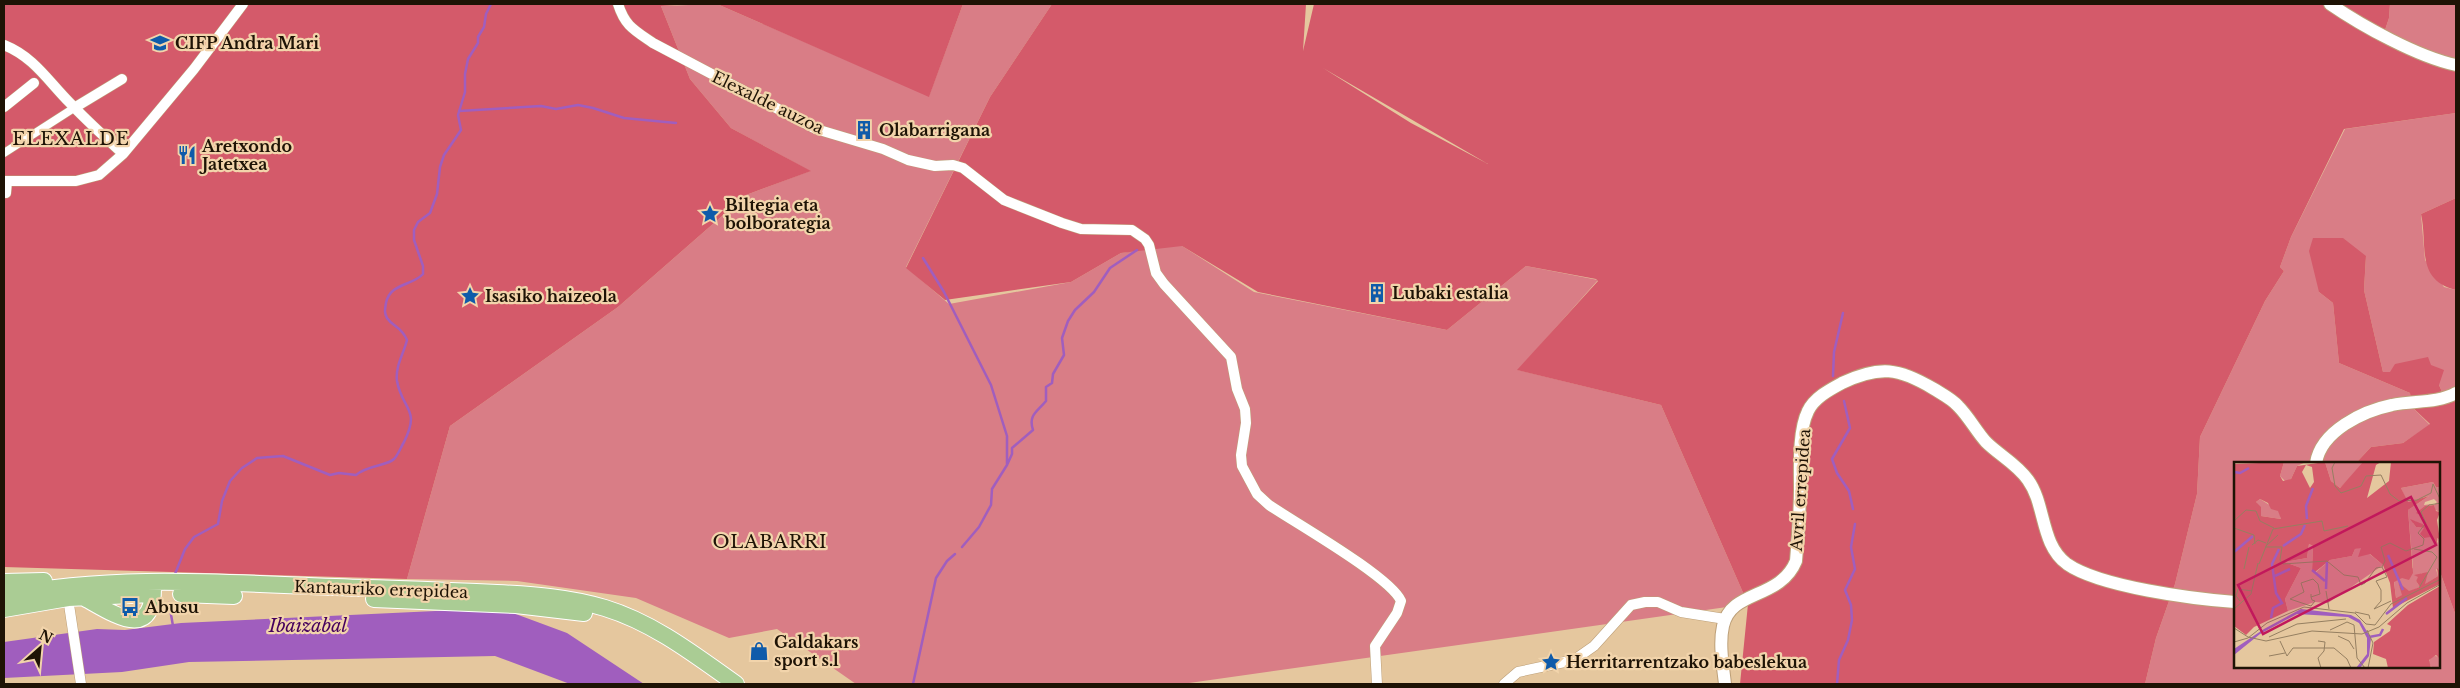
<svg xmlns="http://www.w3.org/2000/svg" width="2460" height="688" font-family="'Libre Baskerville',serif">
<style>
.green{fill:#d97d86}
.forest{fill:#d45a6a;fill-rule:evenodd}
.water{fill:#a05ebe}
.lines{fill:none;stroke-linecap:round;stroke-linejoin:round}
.stream{stroke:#a05ebe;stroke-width:2.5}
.pedestrian-casing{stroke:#bda079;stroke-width:9}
.minor-casing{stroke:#bda079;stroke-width:11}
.tertiary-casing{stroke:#bda079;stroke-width:14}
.trunk-casing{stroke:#fff;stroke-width:18}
.pedestrian{stroke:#fff;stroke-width:8}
.minor{stroke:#fff;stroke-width:10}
.tertiary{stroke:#fff;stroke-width:12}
.trunk{stroke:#aacc94;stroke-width:16}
.labels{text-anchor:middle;stroke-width:4.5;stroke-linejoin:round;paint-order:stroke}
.poi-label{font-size:16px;font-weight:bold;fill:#1e1305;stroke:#f2d4ab;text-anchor:start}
.street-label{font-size:16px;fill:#1e1305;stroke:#f2d4ab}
.neighbourhood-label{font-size:18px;letter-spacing:1px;fill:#1e1305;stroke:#f2d4ab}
.water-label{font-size:18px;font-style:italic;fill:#45005d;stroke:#f2d4ab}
.inset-river{fill:none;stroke:#a05ebe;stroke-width:2.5}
.inset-road{fill:none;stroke:#957f61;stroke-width:1}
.view{fill:#c2185b;fill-opacity:0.15;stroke:#c2185b;stroke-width:2.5}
.inset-edge{fill:none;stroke:#1e1305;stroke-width:2.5}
</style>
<rect width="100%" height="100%" fill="#e5c79e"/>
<!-- green -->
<path class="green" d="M717,4L929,96L963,4H1052L990,97L906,267L949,304L1071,282L1121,253L1179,244L1254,292L1447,330L1526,266L1598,280L1518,370L1661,405L1748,604L1182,684H856L777,629L729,638L636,598L517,581L407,579L450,426L618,307L746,195L810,171L731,128L690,79L661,6Z
M2390,4H2456V68L2383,36L2389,18Z
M2456,113V198L2421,214L2425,260L2444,287L2456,290V397L2446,401L2439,385L2383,372L2364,290L2366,256L2319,292L2333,303L2339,363L2410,393L2412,407L2430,425L2403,443L2371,447L2356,463H2235V667H2439V569L2456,616V684H2145L2156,638L2175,584L2197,494L2200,437L2265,301L2284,271L2280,267L2291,237L2345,129Z"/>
<!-- forest -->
<path class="forest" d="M4,4H693L661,6L690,79L731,128L811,171L746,195L618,307L450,426L407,579L4,567Z
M717,4H963L929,97Z
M1052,4H1306L1303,51L1314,4H2390L2389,18L2383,36L2456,68V113L2344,129L2291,237L2280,267L2284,271L2265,301L2200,437L2197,494L2175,584L2156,638L2145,684H1740L1748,604L1661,405L1517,370L1598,281L1596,279L1526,266L1447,330L1258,292L1182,246L1121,253L1071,282L945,300L906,268L990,97ZM1323,68L1488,164L1411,123Z
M2456,198V290C2415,280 2428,245 2421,214Z
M2313,238H2343L2366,256L2364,290L2383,372H2390L2395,364L2428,357L2431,365L2444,370L2439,385L2446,401L2456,397V616L2439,569V463H2356L2371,447L2403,443L2430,424L2412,407L2410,393L2339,363L2333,303L2319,292L2309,251Z"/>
<!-- water -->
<path class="water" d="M478,609L513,613L567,633L644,684H570L495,656L189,662L122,672L4,678V642L97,629L125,630L181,623Z"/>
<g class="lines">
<!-- stream -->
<path class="stream" d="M459,111L541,106L556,109L578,105L593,108L624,118L676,123
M923,258L944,292L991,385L1007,436V464
M1833,376L1834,352L1843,313
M1844,401L1850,428L1832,459L1837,473L1849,491L1853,509
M962,547L979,527L991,505L992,489L1007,465L1012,454V448L1033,430C1028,415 1037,412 1046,401V387L1052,383L1053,374L1064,355L1062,338L1068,321L1075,310L1094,292L1110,268L1137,250
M175,574L185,549L194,537L218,524L222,501L230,481L242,468L257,458L283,456L330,475L339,473L356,475C367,465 387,466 394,459C398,455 401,447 404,442C421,408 402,410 397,381C395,366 404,353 407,340C401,326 393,327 387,318C384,313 385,309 386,303C390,283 412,286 423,274V266L414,240V230L418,222L430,213L437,194L440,167L444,155L461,130L458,115L465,92V74L468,59L478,43V37L484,27L486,14L491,4
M169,603L173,626
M913,684L936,578L947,561L955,554
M1837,684L1839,660L1848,640L1852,620L1851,605L1845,590L1855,569L1851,547L1855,524"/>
<!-- pedestrian casing -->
<g class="pedestrian-casing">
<path id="pedestrian" d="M4,153L74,108"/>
</g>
<!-- minor casing -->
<g class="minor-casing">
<path id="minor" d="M618,4C625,26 634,30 653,43L816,129L883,149L908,160L935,166L953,165L963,168L1004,200L1062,223L1081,229L1132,230L1145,239L1149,245L1156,273L1164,284L1231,357L1237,389L1245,409L1246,423L1241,455L1242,466L1257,494L1269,505C1294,522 1391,577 1401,601L1397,613L1375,646L1377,684
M4,45C34,57 48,81 70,103C87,121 105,137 123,154
M4,107L34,83
M74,108L122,79
M4,181H76L99,175L123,154L194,69L243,4
M6,193L7,181
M68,598L81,684
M1504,684L1518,672L1574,660L1594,646L1631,605L1645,602H1658L1681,612L1725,619"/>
</g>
<!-- tertiary casing -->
<g class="tertiary-casing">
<path id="tertiary" d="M2330,4C2362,26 2418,57 2456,65
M2316,463C2321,431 2363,411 2392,405C2413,400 2436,404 2456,393
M1725,684C1723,666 1719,644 1723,626C1731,589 1780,600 1796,561C1798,537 1800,513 1800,489C1800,468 1798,431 1808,411C1814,398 1829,390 1842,383C1880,365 1899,368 1934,389C1942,394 1952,399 1958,406C1969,417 1976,431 1986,442C1999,455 2017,464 2028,480C2046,505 2040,544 2067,564C2100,587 2194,599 2235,602"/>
</g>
<!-- trunk casing -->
<g class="trunk-casing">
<path id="trunk" d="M4,582L44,581
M181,594L234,596
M4,596C123,572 247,585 367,588C411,589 454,591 497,593C534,595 569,597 605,608C654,623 695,655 736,684
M83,597C114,614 155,644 153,583
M374,599L516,605L584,613
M4,609L68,598L152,594"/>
</g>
<!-- pedestrian -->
<use href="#pedestrian" class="pedestrian"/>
<!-- minor -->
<use href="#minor" class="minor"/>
<!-- tertiary -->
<use href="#tertiary" class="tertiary"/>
<!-- trunk -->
<use href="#trunk" class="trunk"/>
</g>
<!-- icons -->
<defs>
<g id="university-bare" transform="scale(1.5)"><path d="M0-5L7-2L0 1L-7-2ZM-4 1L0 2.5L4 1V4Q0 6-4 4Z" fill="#0f5baa" stroke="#f2d4ab" stroke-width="2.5" paint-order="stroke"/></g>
<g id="building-bare" transform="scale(1.5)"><path d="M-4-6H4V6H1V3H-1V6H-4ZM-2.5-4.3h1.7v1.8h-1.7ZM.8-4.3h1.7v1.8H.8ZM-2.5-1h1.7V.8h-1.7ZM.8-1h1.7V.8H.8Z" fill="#0f5baa" stroke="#f2d4ab" stroke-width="2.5" paint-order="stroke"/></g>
<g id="restaurant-bare" transform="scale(1.5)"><path d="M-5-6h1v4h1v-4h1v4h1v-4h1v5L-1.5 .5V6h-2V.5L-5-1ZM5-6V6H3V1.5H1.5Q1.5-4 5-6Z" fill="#0f5baa" stroke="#f2d4ab" stroke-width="2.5" paint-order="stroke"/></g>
<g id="sight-bare" transform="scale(1.5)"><path d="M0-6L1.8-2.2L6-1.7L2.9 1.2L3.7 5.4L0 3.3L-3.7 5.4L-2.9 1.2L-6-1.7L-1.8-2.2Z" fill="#0f5baa" stroke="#f2d4ab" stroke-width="2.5" paint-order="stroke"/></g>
<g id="bus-bare" transform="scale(1.5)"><path d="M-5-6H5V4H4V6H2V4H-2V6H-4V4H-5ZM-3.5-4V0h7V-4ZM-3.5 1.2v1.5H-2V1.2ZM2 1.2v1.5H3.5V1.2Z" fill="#0f5baa" stroke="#f2d4ab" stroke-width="2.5" paint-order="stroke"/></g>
<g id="shop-bare" transform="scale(1.5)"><path d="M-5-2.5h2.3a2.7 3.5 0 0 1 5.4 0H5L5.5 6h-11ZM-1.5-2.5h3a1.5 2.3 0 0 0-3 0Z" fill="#0f5baa" stroke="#f2d4ab" stroke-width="2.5" paint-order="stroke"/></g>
</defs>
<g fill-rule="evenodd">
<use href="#university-bare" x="160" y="43"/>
<use href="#building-bare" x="864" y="130"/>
<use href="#restaurant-bare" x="187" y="155"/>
<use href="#sight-bare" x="710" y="214"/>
<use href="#building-bare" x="1377" y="293"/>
<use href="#sight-bare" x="470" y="296"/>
<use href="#bus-bare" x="130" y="607"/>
<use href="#shop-bare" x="759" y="651"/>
<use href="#sight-bare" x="1551" y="662"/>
</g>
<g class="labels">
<!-- poi labels -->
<g class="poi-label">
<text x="175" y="49">CIFP Andra Mari</text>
<text x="879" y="136">Olabarrigana</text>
<text x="202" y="152">Aretxondo<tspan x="202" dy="18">Jatetxea</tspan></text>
<text x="725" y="211">Biltegia eta<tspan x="725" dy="18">bolborategia</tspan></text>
<text x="1392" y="299">Lubaki estalia</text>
<text x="485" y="302">Isasiko haizeola</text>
<text x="145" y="613">Abusu</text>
<text x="774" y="648">Galdakars<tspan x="774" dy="18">sport s.l</tspan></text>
<text x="1566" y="668">Herritarrentzako babeslekua</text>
</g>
<!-- street labels -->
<g class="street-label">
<text transform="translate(768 102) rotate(26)" y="6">Elexalde auzoa</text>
<text transform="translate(1800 490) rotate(-86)" y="6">Avril errepidea</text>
<text transform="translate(381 589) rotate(2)" y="6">Kantauriko errepidea</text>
</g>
<!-- neighbourhood labels -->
<g class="neighbourhood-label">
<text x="71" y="145">ELEXALDE</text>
<text x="770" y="548">OLABARRI</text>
</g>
<!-- water labels -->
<g class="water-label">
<text x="308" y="632">Ibaizabal</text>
</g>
</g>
<!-- overview -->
<g transform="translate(2234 462)">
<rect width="206" height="206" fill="#e5c79e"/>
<path d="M50,0H72L63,4L57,17L52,20L46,14ZM91,0H129V2L106,26L97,19ZM199,20L202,25H206V50L201,48L200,43L203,40L200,37L191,40L190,43L198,42L183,51L192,61L185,64L181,59L179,61L182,65L191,66L204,81L203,76L206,78V109L202,107L204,114L190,123L188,111L182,119L186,125L175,130L164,120L169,133L162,136L160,119L179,106L174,48L195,34L173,40L167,26ZM26,37L45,49L47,57L27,54L22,40ZM75,82L79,84L78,109L82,110L96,98L118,94L121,87L127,85L149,103L94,141L81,140L54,149L51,137L67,106L51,100L73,96ZM195 200a6 6 0 1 1 12 0a6 6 0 1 1-12 0Z" fill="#d97d86"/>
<path d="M50,0L46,14L49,19L57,17L63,4L91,0L97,19L106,26L129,0H147L142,3L133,36L155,19L157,0H206V25H202L199,20L167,26L174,40L195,34L174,48L179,111L175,118L168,116L160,120L162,136L168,133L164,120L175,129L186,125L182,119L184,115L180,113L194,110L191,122L204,114L203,106L206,109V122L159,146L156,121L149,103L136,92L124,95L127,86L121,87L118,94L96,98L81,110L78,109L79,84L75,82L73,96L51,100L67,106L51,137L54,149L20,165L12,173L0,164V2ZM72,3L78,5L80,20L76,26L68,10ZM26,37L34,41L37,47L44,49L47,57L27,54V45L22,40ZM200,43L202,49L206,50L203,58L206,78L203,76V82L196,75L190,76L186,72L190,66L182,65L176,57L191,63L189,55L182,51L191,44ZM206,124L205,196L202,193L195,198L197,206H154L152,197L139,192L140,180L156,169L157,164L153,162L174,143Z" fill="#d45a6a" fill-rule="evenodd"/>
<path d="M67,147L117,153L126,158L137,176L135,194L126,206H122L133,192V176L125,161L114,155L63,152L26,172L0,193V187L30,167Z" fill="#a05ebe"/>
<path class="inset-river" d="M0,10L6,11L15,6M73,57L72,44L79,26M49,84L67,72L71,63M0,90L19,74M154,93L169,128M78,108L91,119M41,114L56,107M92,127L93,100M152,152L173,136M37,156L39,146L48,141L42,131L38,102L45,87M135,175L146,173L149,167"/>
<path class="inset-road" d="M101,0L98,6L101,24L107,31L127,24L132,14L147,13L156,32L165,39L183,38L197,31L199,22L207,39M0,59L12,48L22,49L26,59L40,66M0,66L20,73L21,82M18,83L24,78L32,81M32,84L44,73M31,85H48L46,98L49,102L93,99L110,113L124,115L127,123L131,121L142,106L148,105M180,87L198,90L203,95L185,126M25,102L39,67L88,59L90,69L114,64M10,107L15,85M92,129L95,147M77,132V135L78,138L81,139L77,144L56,137L70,130L67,121L79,117L84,122L86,132L77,135M6,139L2,134L4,127L18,129M157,139L140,147L147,139V128L142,119L153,115L148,105L151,99L147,85L156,81L172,89L189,83L190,77L184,71L192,61L187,50L195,43L207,41M0,147L17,132L24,101M121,150L135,153L136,157M0,166L14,175L32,179L78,169L128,172L145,165L173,141L207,122M96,168L113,160L120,163L123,196L131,206M133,168L139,181L134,206M104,174L115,179L120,187M35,175L63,162L112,157M46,179L53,194L59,186H100L113,197L117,206M84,179L91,180L90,189L84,196L87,206M0,180L14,176L33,161L70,145L121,151L132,162L141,163L157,142L207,117M35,194L51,191"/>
<path class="view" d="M177,35L202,83L29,172L4,123Z"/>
<rect width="206" height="206" class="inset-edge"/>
</g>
<!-- border -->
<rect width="2460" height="688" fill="none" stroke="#1e1305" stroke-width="10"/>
<!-- north arrow -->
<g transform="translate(40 648) rotate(27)" stroke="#f2d4ab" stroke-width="4" paint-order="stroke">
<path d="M0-4L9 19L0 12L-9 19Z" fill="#1e1305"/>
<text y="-8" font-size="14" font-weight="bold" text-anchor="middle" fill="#1e1305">N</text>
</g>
</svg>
